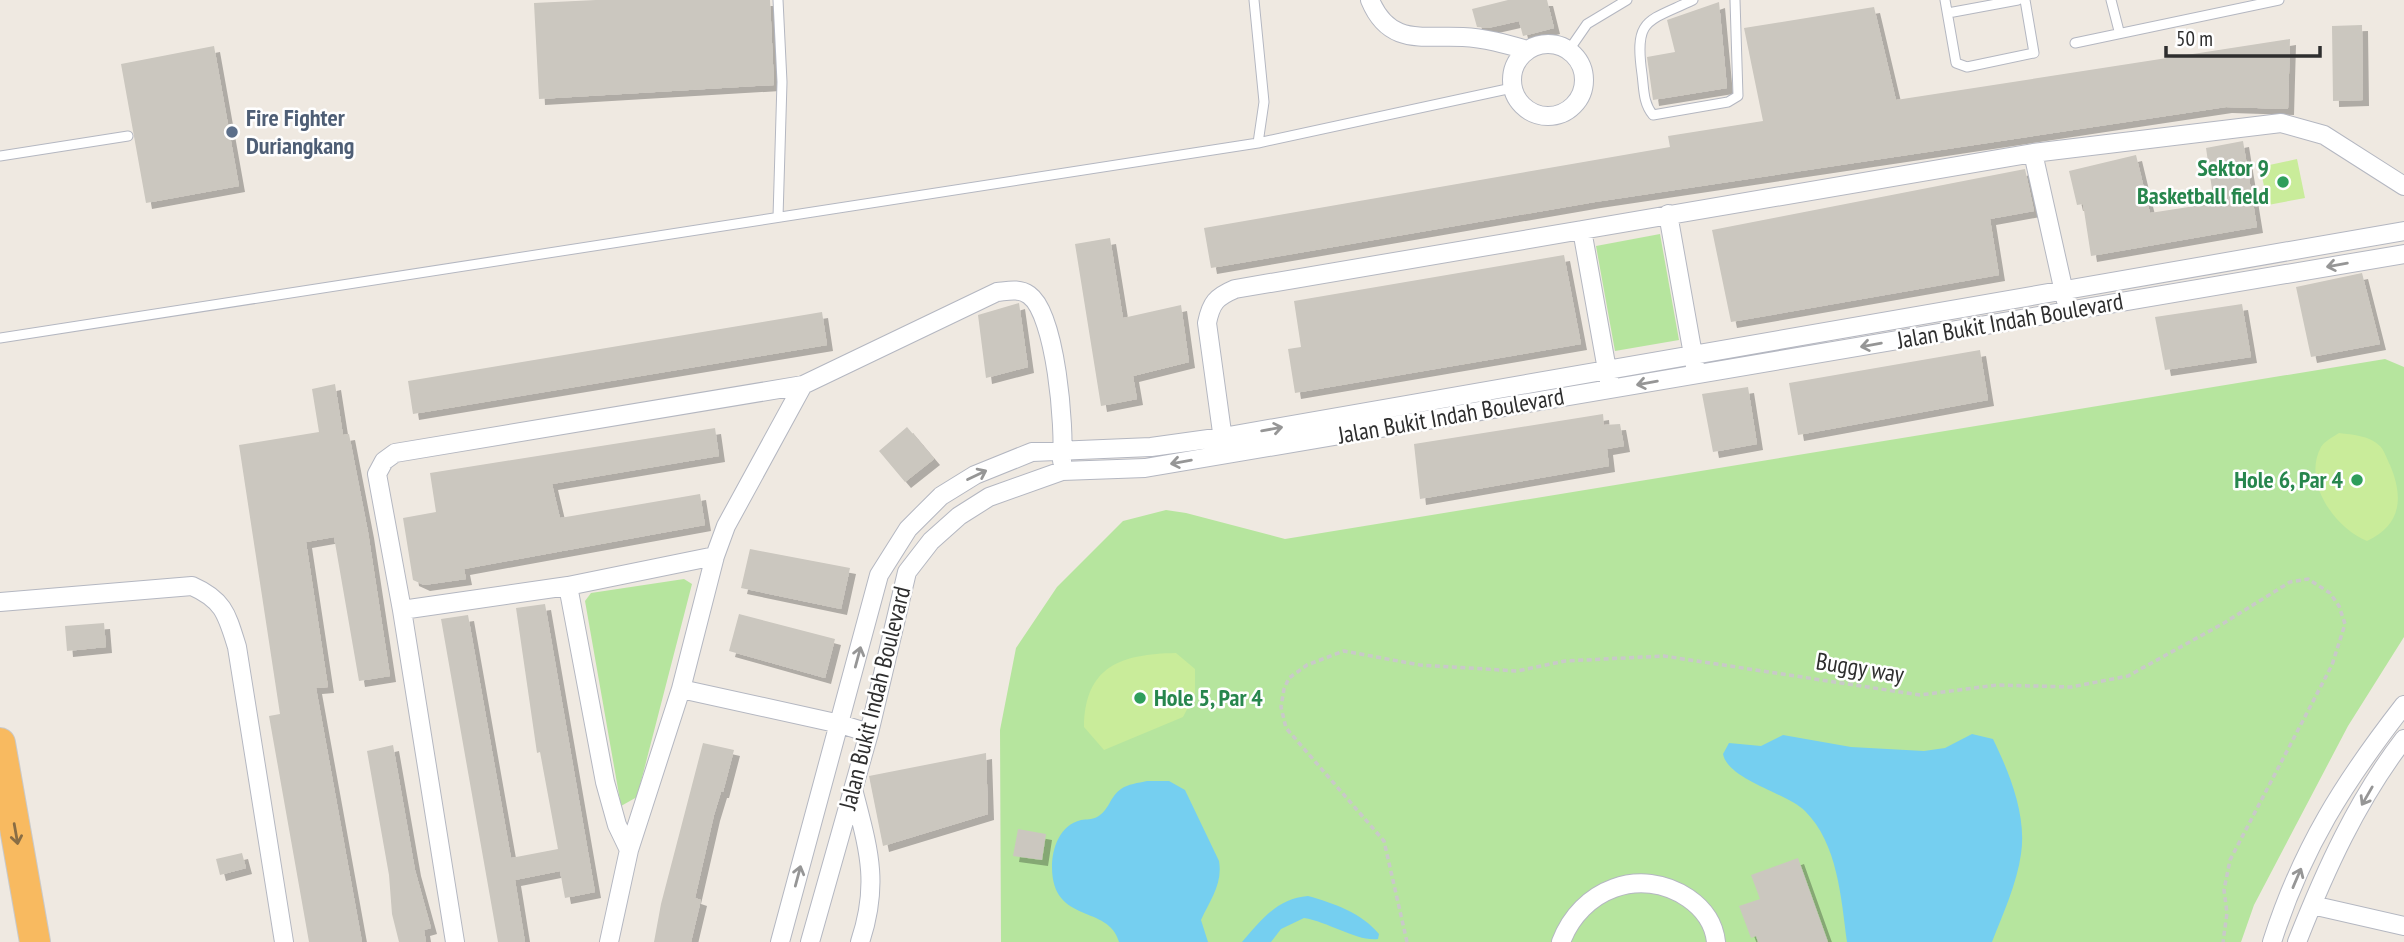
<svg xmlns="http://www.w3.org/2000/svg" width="2404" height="942" font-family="'PT Sans Narrow',sans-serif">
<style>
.green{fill:#b6e59e}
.pitch{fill:#c9ec9a}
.water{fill:#75cff0}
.building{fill:#cbc7bf;filter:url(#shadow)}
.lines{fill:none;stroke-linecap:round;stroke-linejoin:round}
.service-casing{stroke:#b4b7c1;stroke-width:11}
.minor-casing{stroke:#b4b7c1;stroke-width:20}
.trunk-casing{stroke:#c9c9c9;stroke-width:32}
.path{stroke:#c9c9c9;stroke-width:3.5;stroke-dasharray:5 3.5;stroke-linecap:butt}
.service{stroke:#fff;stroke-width:9}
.minor{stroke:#fff;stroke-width:18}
.trunk{stroke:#f8ba60;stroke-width:30}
.oneway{stroke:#969696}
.oneway2{stroke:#896d44}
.service-dot{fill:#5c6f8a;stroke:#fff;stroke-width:2.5}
.leisure-dot{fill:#2e9e5b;stroke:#fff;stroke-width:2.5}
.labels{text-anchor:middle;stroke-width:5;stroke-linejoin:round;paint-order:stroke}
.service-label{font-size:24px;font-weight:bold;fill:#4e5e75;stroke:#fff;text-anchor:start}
.leisure-label{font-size:24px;font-weight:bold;fill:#27864d;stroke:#fff;text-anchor:end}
.street-label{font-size:24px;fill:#2e2e2e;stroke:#fff}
</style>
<defs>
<filter id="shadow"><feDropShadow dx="6" dy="6" stdDeviation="0" flood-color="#0004"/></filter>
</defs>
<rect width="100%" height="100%" fill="#efe9e1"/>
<!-- green -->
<path class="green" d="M1660,234L1679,340L1615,351L1596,246Z
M2385,359L2404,367V637L2348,726L2254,905L2241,942H1001L1000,730L1016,648L1057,587L1123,521L1166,510L1186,513L1285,539Z
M684,579L692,584L637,797L621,806L585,601L591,593Z"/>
<!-- pitch -->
<path class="pitch" d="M2297,159L2305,198L2268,205L2260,167Z
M2339,433C2353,435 2368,435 2380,446C2384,450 2387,459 2390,465C2404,498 2401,525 2367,541C2335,528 2302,482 2321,447C2325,441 2333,437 2339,433Z
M1176,653L1195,669V694L1183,717L1104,750L1084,727C1085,666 1121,654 1176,653Z"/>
<!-- water -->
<path class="water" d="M1972,734L1993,739C2009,772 2027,815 2021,854C2017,883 2003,914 1992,942H1847C1841,898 1838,844 1805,811C1787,793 1728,780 1723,754L1729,743L1761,746L1783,735L1851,747L1924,751L1945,748Z
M1147,781H1169L1185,790L1219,861C1223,884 1210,900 1201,920L1208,942H1119C1109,904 1052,925 1052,867C1052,848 1060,825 1081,820C1087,819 1091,820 1097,817C1109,811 1110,796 1121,789C1128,784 1138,783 1147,781Z
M1308,896C1333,903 1362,913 1379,934L1378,939C1358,942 1329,922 1304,918L1281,929L1271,942H1242C1261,920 1278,898 1308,896Z"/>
<!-- building -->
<path class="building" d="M596,0H770L774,85L539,99L534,3Z
M1508,0H1547L1554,28L1523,36L1519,21L1488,28L1477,27L1472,9Z
M1719,2L1727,88L1653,100L1647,57L1675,52L1667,20Z
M1874,7L1896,100L2290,39L2288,109L2226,107L1595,202L1211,268L1204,228L1670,147L1668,136L1763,121L1744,28Z
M2362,25L2363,100L2333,101L2332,26Z
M214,46L239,186L146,203L121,64Z
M2243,141L2257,227L2091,256L2083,204L2077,205L2069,171L2136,155L2150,213L2214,203L2206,148Z
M2025,169L2034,211L1990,219L1999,275L1731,322L1712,230Z
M1110,238L1123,318L1181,305L1189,362L1133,376L1137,399L1101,406L1075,244Z
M1564,255L1581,344L1295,393L1288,349L1301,347L1294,301Z
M2362,273L2380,344L2311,357L2296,287Z
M1019,303L1028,367L986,378L978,315Z
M2242,304L2251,357L2165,370L2155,317Z
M822,312L827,345L413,414L408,381Z
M1980,350L1988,400L1798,435L1789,383Z
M335,384L343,435L349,434L368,532L390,676L359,681L334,537L306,542L328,687L316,688L362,942H309L269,716L280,714L239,445L319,432L312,389Z
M1748,387L1757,444L1713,452L1702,394Z
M1603,414L1604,425L1620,424L1624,446L1607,449L1609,466L1420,499L1414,444Z
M907,427L934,459L905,482L879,451Z
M715,428L719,456L552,484L560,518L700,494L705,525L464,569L466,579L424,585L413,580L403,518L436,512L430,473Z
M750,549L850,568L841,609L741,588Z
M545,604L595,892L565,898L560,871L515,880L525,942H498L441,619L468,615L511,858L558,849L540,752L537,753L516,608Z
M739,614L835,639L825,678L729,651Z
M104,623L106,647L67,651L65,626Z
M703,743L734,750L723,792H721L714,815L695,898L701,900L691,942H654L661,904Z
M393,745L415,870L431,928L424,930L426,942H399L392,914L389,875L367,751Z
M986,753L988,814L883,846L869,776Z
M1018,829L1046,834L1042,860L1013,856Z
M242,853L246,868L220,875L216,859Z
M1798,858L1828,942H1758L1756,936L1751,938L1739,906L1760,899L1751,875Z"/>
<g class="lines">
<!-- service casing -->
<g class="service-casing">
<path id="service" d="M1693,0C1647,22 1634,18 1642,74C1644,89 1643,103 1653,115L1728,102L1738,96L1735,0
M1945,0L1956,63L1967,67L2034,53L2025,0
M2111,0L2119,31
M1948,13L2018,0
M2075,43L2279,0
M1569,50L1587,24L1627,0
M1258,143L1512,88
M0,156L128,136
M778,217L782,82L778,0
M0,338L1258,143L1264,102L1254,0"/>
</g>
<!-- minor casing -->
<g class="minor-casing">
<path id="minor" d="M1370,0C1389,46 1422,35 1463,37C1485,38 1506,44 1527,50
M1512 80a36 36 0 1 1 72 0a36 36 0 1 1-72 0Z
M2033,153L2066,301
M1668,214L1695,366
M1609,381L1582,230L2033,153L2281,123L2324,135L2404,186
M1224,447L1207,323C1211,303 1216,297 1235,289L1582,230
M568,586L605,782L617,825L629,850
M0,602L192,586C224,600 227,615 237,647L284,942
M402,610L568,586L715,556
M869,733L840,724L681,689L715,556L726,526L803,385L997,292C1008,291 1019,288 1029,295C1056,314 1065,428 1062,461
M853,789C868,848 880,882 860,942
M2312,905L2404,926
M455,942L402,610L377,474L384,461L395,453L803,385
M609,942L629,850L681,689
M780,942L879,575L908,529L941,496L975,475L1032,452L1151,447L1223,437L2404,231
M810,942L869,733L907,572L931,541L959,516L989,497L1062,471L1145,468L2404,254
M1561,942C1581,889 1640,866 1688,898C1704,909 1714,923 1716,942
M2272,942C2302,848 2344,782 2404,705
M2297,942C2325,871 2357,800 2404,739"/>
</g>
<!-- trunk casing -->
<g class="trunk-casing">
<path id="trunk" d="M0,743L35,942"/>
</g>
<!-- path -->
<path class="path" d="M1407,942L1384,841L1286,728L1281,707L1284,689L1289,678L1307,665L1344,651L1420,665L1517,671L1565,661L1664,656L1920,695L1997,685L2071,687L2128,676L2224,623L2290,582L2308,579L2330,593L2339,606L2345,624L2332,665L2230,860L2224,890L2227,913L2223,942"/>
<!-- service -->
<use href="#service" class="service"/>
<!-- minor -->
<use href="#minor" class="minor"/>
<!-- trunk -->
<use href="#trunk" class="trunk"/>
</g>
<!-- one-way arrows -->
<defs><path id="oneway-shaft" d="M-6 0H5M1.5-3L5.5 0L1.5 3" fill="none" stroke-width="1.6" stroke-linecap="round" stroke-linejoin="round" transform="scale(1.75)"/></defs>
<g class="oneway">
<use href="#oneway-shaft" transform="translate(2337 265) rotate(170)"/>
<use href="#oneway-shaft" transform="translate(1871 345) rotate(170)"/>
<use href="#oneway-shaft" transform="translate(1647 383) rotate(170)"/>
<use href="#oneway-shaft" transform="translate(1272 429) rotate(-10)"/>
<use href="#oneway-shaft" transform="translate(1181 462) rotate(170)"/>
<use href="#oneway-shaft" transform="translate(977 475) rotate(-26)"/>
<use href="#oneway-shaft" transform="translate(858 657) rotate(-75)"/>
<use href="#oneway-shaft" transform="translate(2367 796) rotate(120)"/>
<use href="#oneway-shaft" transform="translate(798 876) rotate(-75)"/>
<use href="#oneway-shaft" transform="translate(2297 878) rotate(-67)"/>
</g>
<use class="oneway2" href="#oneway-shaft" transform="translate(16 834) rotate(80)"/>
<!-- markers -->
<circle class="service-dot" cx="232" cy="132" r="7"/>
<g class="leisure-dot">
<circle cx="2283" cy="182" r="7"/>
<circle cx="2357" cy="480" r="7"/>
<circle cx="1140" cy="698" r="7"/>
</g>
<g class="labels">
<!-- service labels -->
<g class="service-label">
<text x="246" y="126">Fire Fighter<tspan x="246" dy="28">Duriangkang</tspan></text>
</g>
<!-- leisure labels -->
<g class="leisure-label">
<text x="2269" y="176">Sektor 9<tspan x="2269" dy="28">Basketball field</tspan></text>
<text x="2343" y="488">Hole 6, Par 4</text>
<text x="1154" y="706" text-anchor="start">Hole 5, Par 4</text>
</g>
<!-- street labels -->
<g class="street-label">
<text transform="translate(2010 321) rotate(-10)" y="8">Jalan Bukit Indah Boulevard</text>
<text transform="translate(1451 416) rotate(-10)" y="8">Jalan Bukit Indah Boulevard</text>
<text transform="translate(1860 668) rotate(9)" y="8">Buggy way</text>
<text transform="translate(875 698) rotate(-76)" y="8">Jalan Bukit Indah Boulevard</text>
</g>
</g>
<!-- scale -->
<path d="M2166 46v10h154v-10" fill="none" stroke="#2e2e2e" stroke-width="3.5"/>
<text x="2176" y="46" font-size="21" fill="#2e2e2e" stroke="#ffffff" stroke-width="5" paint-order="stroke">50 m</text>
</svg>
